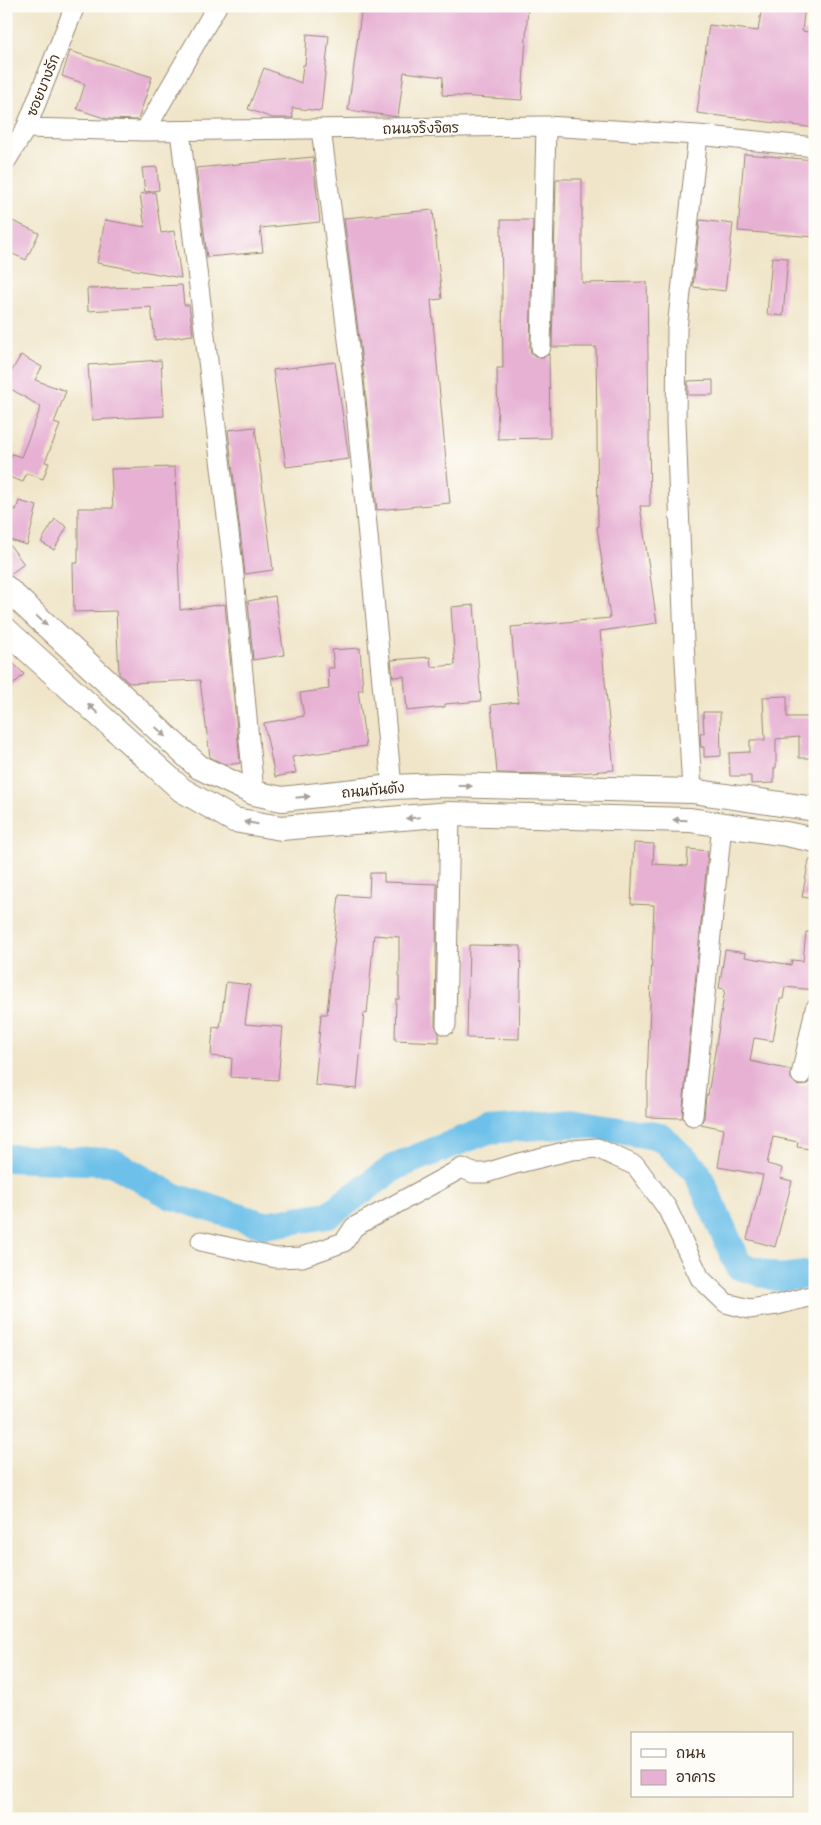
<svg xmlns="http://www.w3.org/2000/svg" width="821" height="1825" font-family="Delius,'Playpen Sans Thai',sans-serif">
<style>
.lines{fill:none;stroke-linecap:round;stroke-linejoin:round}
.river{stroke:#6dc0e9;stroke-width:28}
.building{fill:#e7b1d4}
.minor-casing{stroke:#968874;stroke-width:21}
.major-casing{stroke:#968874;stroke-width:26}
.minor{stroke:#fff;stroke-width:19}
.major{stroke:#fff;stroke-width:24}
.oneway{fill:#a79f9a}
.labels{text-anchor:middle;stroke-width:4;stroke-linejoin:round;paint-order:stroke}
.street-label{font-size:14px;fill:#3b2a1e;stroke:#fdfcf7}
</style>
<rect width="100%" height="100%" fill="#fdfcf7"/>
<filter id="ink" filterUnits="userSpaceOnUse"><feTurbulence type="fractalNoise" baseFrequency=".02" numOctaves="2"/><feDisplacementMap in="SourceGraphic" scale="10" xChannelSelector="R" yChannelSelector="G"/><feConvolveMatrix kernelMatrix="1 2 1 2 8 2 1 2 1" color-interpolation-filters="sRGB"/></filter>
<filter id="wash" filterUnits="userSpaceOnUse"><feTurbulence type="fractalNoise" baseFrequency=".0096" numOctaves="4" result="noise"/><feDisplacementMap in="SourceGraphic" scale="20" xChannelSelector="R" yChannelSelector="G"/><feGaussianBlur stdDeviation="1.12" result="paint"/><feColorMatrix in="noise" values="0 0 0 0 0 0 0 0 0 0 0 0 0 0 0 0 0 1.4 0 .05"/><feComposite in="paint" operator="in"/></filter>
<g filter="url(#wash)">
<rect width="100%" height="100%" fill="#f0e5c9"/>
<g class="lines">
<!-- river -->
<path class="river" d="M6,1158L112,1162L172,1196L264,1225L328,1215L396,1166L488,1130L577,1123L661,1137L697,1172L739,1266L779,1278L815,1274"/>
</g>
<g id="blocks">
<!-- building -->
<path class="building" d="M362,6H528L522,100L442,95L443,77L404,72L398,117L348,110Z
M762,6H805L802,31L815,33V128L697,113L709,25L758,31Z
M307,34L329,36L321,111L292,108L293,118H272L248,109L264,68L301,83L303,65H305Z
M70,51L152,77L138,120L107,119L77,109L85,84L62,76Z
M744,154L815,160V237L738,231Z
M313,157L320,222L260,228L263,252L207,257L196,168Z
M157,167L159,190L145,192L142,168Z
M556,179H582V283L647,282L650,506H640L657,623L600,631L614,770L569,774L497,773L491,705L518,702L511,627L610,618L597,527L598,526L596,347H552Z
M155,192L161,233L174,231L181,278L97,263L105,220L145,227L140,194Z
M433,210L442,299L431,300L450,503L377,510L364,378L344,218Z
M6,218L39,233L26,260L6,251Z
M501,220H533L530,347L531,353L536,357L541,358L549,354L550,438L498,439L497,368H503Z
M700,220L733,224L725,291L693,287Z
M772,257L788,258L783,316L767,314Z
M182,285L184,305H189L193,335L155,340L151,307L88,311L87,289Z
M21,355L42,367L35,380L66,391L54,423L60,425L45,462L49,463L43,479L26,473L23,482L6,476V472L12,454L21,457L41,407L6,386V381Z
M161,360L164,416L92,420L88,365Z
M335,362L349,459L286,467L273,370Z
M713,380V395H688V381Z
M255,427L273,570L245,574L228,430Z
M175,467L180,610L225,604L240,763L226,765L210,757L200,680L129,683L119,674L116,611L74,612L73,563H78V508H113L111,469Z
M19,501L37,506L27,545L6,539V505L16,510Z
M55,519L67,527L54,550L41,542Z
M6,540L24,564L9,575H6Z
M275,596L284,655L253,660L248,601Z
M474,605L481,701L445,704V707L407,711L404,676L393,677L391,660L430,657L431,667L455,665L451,607Z
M360,648L363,690H358L366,746L292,757L296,773L275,777L264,723L304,716L300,693L329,689L328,668H334L332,650Z
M6,656L24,674L6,692Z
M787,696V717H815V758H799V737L776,739V768H774V783L751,784V776H730L729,753L750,752V740H765L763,697Z
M703,712H720L721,756L704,757V747H701L700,733H704Z
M634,843L654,844L653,864L687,866L688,849L708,851L682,1118L647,1117V1082L654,905L631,904Z
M809,860L815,861V899L802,897Z
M370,873H384V882L437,884L435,1025L439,1034V1042L395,1040L396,999H399V937L374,935L367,1014L364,1013L357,1089L315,1085L321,1014H327L339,895L369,897Z
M806,932L815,933V990L785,987L783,999H780L773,1041L754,1038L750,1061L791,1070V1079L798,1086L805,1085L810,1082L813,1075H815V1150L797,1147L798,1142L773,1137L767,1164L782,1168L780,1178L792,1181L775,1247L747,1239L763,1175L718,1167L724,1129L701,1124L704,1117L706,1095H708L725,989L719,988L725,950L746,953L745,957L791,965L792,960L803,961Z
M469,945L521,946L519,1039L467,1038Z
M226,982L250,985L245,1024L283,1027L278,1080L231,1077L232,1058L211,1056L213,1027L220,1028Z"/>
</g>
</g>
<g filter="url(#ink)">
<use href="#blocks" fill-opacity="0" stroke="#968874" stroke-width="1"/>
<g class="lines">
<!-- minor casing -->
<g class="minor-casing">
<path id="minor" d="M26,128L145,131L546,126L698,135L815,147
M321,129L353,379L392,787
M145,131L217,6
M180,131L233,566L254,793
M6,161L26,128L75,6
M541,347L546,126
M692,791L684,642L676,421L677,329L698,135
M446,1025L450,814
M801,1075L815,1009
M693,1116L722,824
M201,1241L276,1258L302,1257L344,1242L354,1227L462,1168L473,1173H486L515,1164L572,1150L597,1148L636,1166L667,1208L700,1278L726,1303L749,1309L777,1305L815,1295"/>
</g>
<!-- major casing -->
<g class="major-casing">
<path id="major" d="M6,588L199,767L254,793L282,799L392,787L442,785L692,791L815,809
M6,630L182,790L234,820L281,828L450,814L690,820L786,834L815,840"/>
</g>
<!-- minor -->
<use href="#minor" class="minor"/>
<!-- major -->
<use href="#major" class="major"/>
</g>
<!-- one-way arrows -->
<defs><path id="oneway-solid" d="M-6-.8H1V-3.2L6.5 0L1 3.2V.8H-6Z" transform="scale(1.25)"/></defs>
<g class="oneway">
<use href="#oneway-solid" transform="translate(42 621) rotate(43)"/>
<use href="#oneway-solid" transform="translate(93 709) rotate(-138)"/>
<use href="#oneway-solid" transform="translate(161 732) rotate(43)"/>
<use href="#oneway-solid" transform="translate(465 786) rotate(1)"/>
<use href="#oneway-solid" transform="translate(303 797) rotate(-6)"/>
<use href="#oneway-solid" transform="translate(413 818) rotate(175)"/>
<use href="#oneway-solid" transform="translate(680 820) rotate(-179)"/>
<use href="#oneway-solid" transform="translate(251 823) rotate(-170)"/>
</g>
</g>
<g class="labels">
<!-- street labels -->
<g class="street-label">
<text transform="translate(43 85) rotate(-68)" y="5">ซอยบางรัก</text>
<text transform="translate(421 128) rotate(-1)" y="5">ถนนจริงจิตร</text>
<text transform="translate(373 790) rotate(-5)" y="5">ถนนกันตัง</text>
</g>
</g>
<!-- margin -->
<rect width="821" height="1825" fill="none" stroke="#fdfcf7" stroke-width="25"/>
<!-- legend -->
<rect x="631" y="1732" width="162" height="65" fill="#fdfcf7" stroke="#afa8a0"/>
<rect x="641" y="1749" width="25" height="8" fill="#ffffff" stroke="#afa8a0"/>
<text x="676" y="1758" font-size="15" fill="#3b2a1e">ถนน</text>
<rect x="641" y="1770" width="25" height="15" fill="#e7b1d4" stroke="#afa8a0"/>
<text x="676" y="1782" font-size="15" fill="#3b2a1e">อาคาร</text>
</svg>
